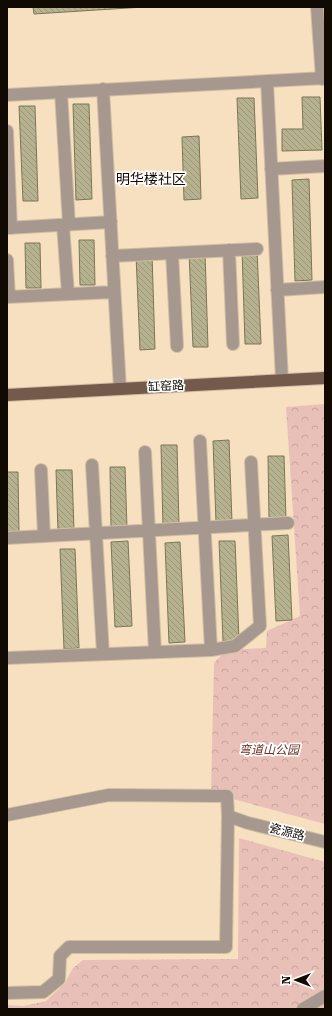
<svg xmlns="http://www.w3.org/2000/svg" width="332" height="1016" font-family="'Roboto Serif','Noto Sans SC',serif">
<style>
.forest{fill:url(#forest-crowns)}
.building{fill:url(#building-back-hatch);stroke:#7b7655}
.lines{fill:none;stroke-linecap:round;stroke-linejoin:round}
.minor-casing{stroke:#d1bea2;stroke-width:14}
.major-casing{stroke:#d1bea2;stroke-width:14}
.minor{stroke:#a7988f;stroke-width:12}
.major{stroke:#735a4a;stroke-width:12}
.labels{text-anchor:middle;stroke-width:3.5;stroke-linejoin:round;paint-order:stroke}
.street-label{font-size:12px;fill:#110a02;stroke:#fff}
.park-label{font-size:12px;font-style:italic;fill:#6e2f25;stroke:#fff}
.quarter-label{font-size:14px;fill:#110a02;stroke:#fff}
</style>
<defs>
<pattern id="forest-crowns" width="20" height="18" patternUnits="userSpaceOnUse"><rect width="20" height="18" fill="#e8c0b8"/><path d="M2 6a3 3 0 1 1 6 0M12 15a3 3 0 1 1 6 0" fill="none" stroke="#c6a49d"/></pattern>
<pattern id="building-back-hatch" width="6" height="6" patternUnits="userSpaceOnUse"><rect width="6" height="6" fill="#b6b18e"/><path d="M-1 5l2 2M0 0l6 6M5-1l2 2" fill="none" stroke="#9b9779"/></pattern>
</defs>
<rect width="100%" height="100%" fill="#f6e0c0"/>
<!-- forest -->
<path class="forest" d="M325,404V824L211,793L214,663L226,650L266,648L267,631L300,616L286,407Z
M239,838L325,862V1009H7V1005L24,1006L46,1001L65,983L73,968L83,960L238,959Z"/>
<!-- building -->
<path class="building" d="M33,7H144L34,14Z
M302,97H320L322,150L282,151V129H303Z
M237,98H254L258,198L241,199Z
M73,104H89L92,199L76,200Z
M19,106H35L38,201H23Z
M199,136L201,199L184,200L182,137Z
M309,179L312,280L295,281L292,180Z
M79,240H94L95,285H80Z
M25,243H40L41,288H26Z
M242,249H257L261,344H245Z
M189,252H205L208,347H193Z
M152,254L155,349L140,350L136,255Z
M229,440L232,522H216L213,441Z
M161,445H177L179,526L163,527Z
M268,456H284L286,519H269Z
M110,467H125L127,528L111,529Z
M56,470H72L74,531L58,532Z
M7,472H18L19,533L7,534Z
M288,535L292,620L276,621L272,536Z
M128,541L132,626L115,627L111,542Z
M219,541H235L239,640L223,641Z
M180,542L185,642L169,643L165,543Z
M60,549H75L79,648L64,649Z"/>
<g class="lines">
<!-- minor casing -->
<g class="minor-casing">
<path id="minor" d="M317,7L322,79
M267,81L282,380
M103,89L120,389
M61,92L69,225
M7,95L325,78
M7,131L11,228
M271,169L325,166
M63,225L68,294
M7,228L111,222
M229,250L233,344
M172,253L177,346
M112,256L257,249
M7,260L9,297
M277,290L325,287
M7,297L114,292
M200,441L211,650
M145,452L155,652
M92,465L103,654
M41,470L44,536
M7,538L288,523
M7,658L211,650L235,646L260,626L251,462
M7,815L109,795L227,796L228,816
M7,993L43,992L59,979L60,956L69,947H226L228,816L248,823L325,842
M303,1009L325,996"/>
</g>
<!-- major casing -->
<g class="major-casing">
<path id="major" d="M7,395L325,378"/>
</g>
<!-- minor -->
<use href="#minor" class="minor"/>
<!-- major -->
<use href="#major" class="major"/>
</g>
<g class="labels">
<!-- street labels -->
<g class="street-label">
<text transform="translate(166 386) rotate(-3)" y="4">缸窑路</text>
<text transform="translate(287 832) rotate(14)" y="4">瓷源路</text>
</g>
<!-- park labels -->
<g class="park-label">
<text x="269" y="754">弯道山公园</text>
</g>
<!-- quarter labels -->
<g class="quarter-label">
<text x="151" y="184">明华楼社区</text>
</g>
</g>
<!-- border -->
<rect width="332" height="1016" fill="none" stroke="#110a02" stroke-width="16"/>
<!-- north arrow -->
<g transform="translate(296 980) rotate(270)" stroke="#ffffff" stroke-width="3" paint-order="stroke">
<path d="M0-3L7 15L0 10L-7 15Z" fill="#110a02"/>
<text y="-6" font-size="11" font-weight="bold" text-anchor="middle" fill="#110a02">N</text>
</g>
</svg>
